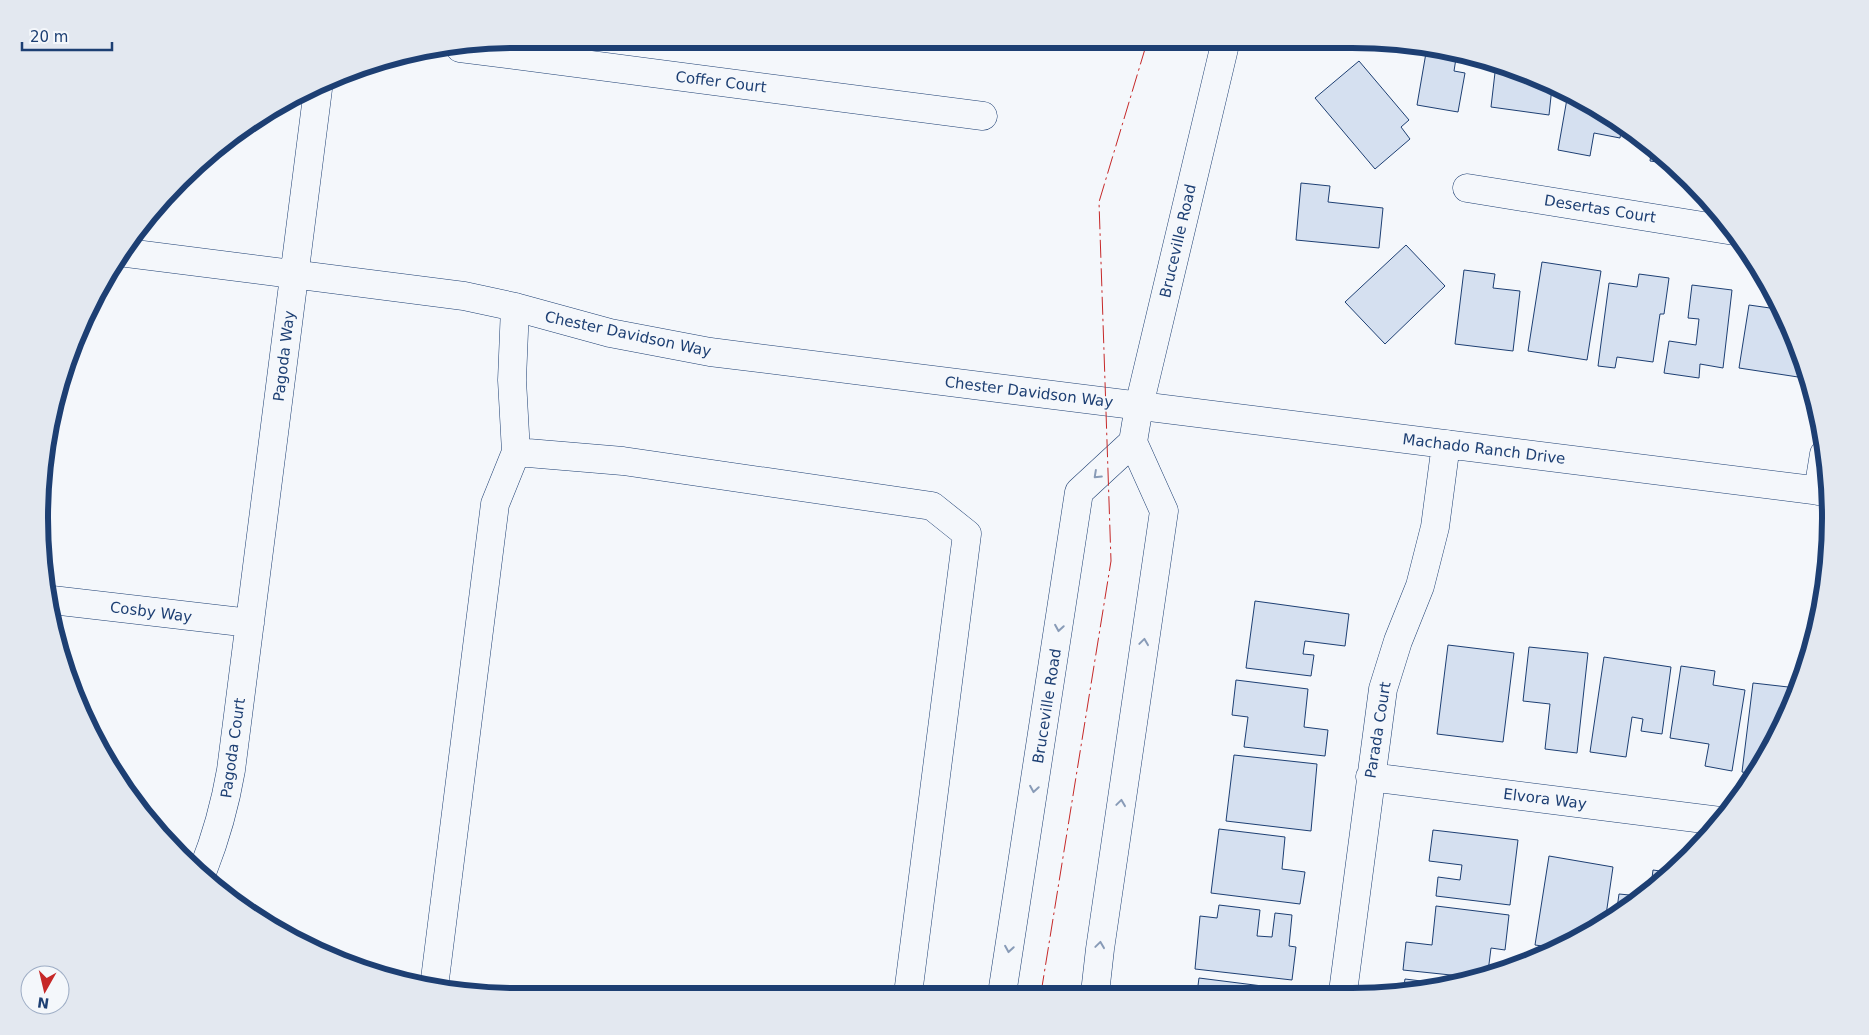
<svg xmlns="http://www.w3.org/2000/svg" width="1869" height="1035" font-family="'DejaVu Sans',sans-serif">
<style>
.building{fill:#d5e0f0;stroke:#1d3f73}
.lines{fill:none;stroke-linecap:round;stroke-linejoin:round}
.minor-casing{stroke:#1d3f73;stroke-width:29}
.major-casing{stroke:#1d3f73;stroke-width:29}
.minor{stroke:#f4f7fb;stroke-width:28}
.major{stroke:#f4f7fb;stroke-width:28}
.power{stroke:#c62828;stroke-width:1;stroke-dasharray:18 4 2.5 4;stroke-linecap:butt}
.oneway{stroke:#889bb7}
.labels{text-anchor:middle;stroke-width:4;stroke-linejoin:round;paint-order:stroke}
.street-label{font-size:15px;fill:#1d3f73;stroke:#f4f7fb}
.rim{fill:none;stroke:#1d3f73;stroke-width:6}
</style>
<rect width="100%" height="100%" fill="#f4f7fb"/>
<!-- building -->
<path class="building" d="M1427,47L1457,52L1454,71L1465,73L1458,112L1417,105Z
M1359,61L1409,120L1401,127L1410,139L1375,169L1315,98Z
M1496,64L1552,87L1549,115L1491,107Z
M1568,93L1591,103L1622,125L1620,138L1594,133L1590,156L1558,150Z
M1635,134L1648,144L1634,142Z
M1652,147L1667,157L1673,164L1650,161Z
M1301,183L1330,186L1328,202L1383,208L1379,248L1296,240Z
M1406,245L1445,286L1385,344L1345,302Z
M1542,262L1601,271L1587,360L1528,351Z
M1464,270L1495,274L1493,288L1520,291L1513,351L1455,344Z
M1639,274L1669,278L1664,314H1660L1653,362L1617,357L1615,368L1598,366L1609,283L1637,287Z
M1692,285L1732,290L1723,368L1700,364L1699,378L1664,373L1669,341L1696,345L1699,319L1688,318Z
M1778,301L1801,359L1798,377L1739,368L1749,305L1777,309Z
M1255,601L1349,614L1345,646L1305,641L1303,654L1314,655L1311,676L1246,668Z
M1448,645L1514,653L1503,742L1437,734Z
M1529,647L1588,653L1577,753L1545,749L1550,704L1523,701Z
M1604,657L1671,667L1662,734L1641,731L1643,719L1632,717L1626,757L1590,752Z
M1681,666L1715,671L1713,685L1745,690L1732,771L1705,766L1709,744L1670,738Z
M1236,680L1308,689L1304,727L1328,730L1325,756L1244,747L1248,717L1232,715Z
M1753,683L1797,688L1766,757L1754,774L1742,772Z
M1234,755L1317,764L1311,831L1226,821Z
M1219,829L1285,837L1282,869L1305,872L1300,904L1211,893Z
M1433,830L1518,840L1510,905L1436,896L1438,877L1460,880L1462,865L1429,861Z
M1549,856L1613,867L1605,922L1557,948L1535,945Z
M1653,870L1667,872L1651,886Z
M1619,894L1640,896L1616,916Z
M1219,905L1260,910L1257,936L1272,937L1275,913L1292,915L1289,946L1296,947L1292,980L1195,969L1200,916L1217,918Z
M1436,906L1509,915L1505,950L1491,948L1488,972L1470,977L1403,970L1406,942L1432,945Z
M1199,978L1294,990V993H1197Z
M1405,979L1446,984L1414,992H1403Z"/>
<g class="lines">
<!-- minor casing -->
<g class="minor-casing">
<path id="minor" d="M460,48L983,116
M1467,188L1734,231
M119,252L464,296L515,307L610,333L710,352L1829,492
M515,307L512,380L516,452
M1818,491L1824,454
M52,600L250,623
M1370,777L1720,821
M203,870C216,837 225,805 231,770L318,89
M434,987L495,504L516,452L623,461L932,506L967,534L908,994
M1343,992L1383,689L1398,641L1420,586L1435,527L1446,444"/>
</g>
<!-- major casing -->
<g class="major-casing">
<path id="major" d="M1095,993L1100,949L1164,511L1133,442L1139,406L1226,40
M1002,994L1079,492L1133,442"/>
</g>
<!-- minor -->
<use href="#minor" class="minor"/>
<!-- major -->
<use href="#major" class="major"/>
<!-- power -->
<path class="power" d="M1041,993L1111,561L1099,202L1148,39"/>
</g>
<!-- one-way arrows -->
<defs><path id="oneway-chevron" d="M-2-3.5L2.5 0L-2 3.5" fill="none" stroke-width="1.6" stroke-linecap="round" stroke-linejoin="round" transform="scale(1.25)"/></defs>
<g class="oneway">
<use href="#oneway-chevron" transform="translate(1097 475) rotate(137)"/>
<use href="#oneway-chevron" transform="translate(1059 628) rotate(99)"/>
<use href="#oneway-chevron" transform="translate(1144 642) rotate(-82)"/>
<use href="#oneway-chevron" transform="translate(1034 789) rotate(99)"/>
<use href="#oneway-chevron" transform="translate(1121 803) rotate(-82)"/>
<use href="#oneway-chevron" transform="translate(1100 945) rotate(-82)"/>
<use href="#oneway-chevron" transform="translate(1009 949) rotate(99)"/>
</g>
<g class="labels">
<!-- street labels -->
<g class="street-label">
<text transform="translate(721 82) rotate(7)" y="5">Coffer Court</text>
<text transform="translate(1600 209) rotate(9)" y="5">Desertas Court</text>
<text transform="translate(1178 241) rotate(-77)" y="5">Bruceville Road</text>
<text transform="translate(628 334) rotate(12)" y="5">Chester Davidson Way</text>
<text transform="translate(284 356) rotate(-83)" y="5">Pagoda Way</text>
<text transform="translate(1029 392) rotate(7)" y="5">Chester Davidson Way</text>
<text transform="translate(1484 449) rotate(7)" y="5">Machado Ranch Drive</text>
<text transform="translate(151 612) rotate(7)" y="5">Cosby Way</text>
<text transform="translate(1047 706) rotate(-81)" y="5">Bruceville Road</text>
<text transform="translate(1378 730) rotate(-81)" y="5">Parada Court</text>
<text transform="translate(233 748) rotate(-82)" y="5">Pagoda Court</text>
<text transform="translate(1545 799) rotate(7)" y="5">Elvora Way</text>
</g>
</g>
<!-- crop -->
<path d="M0 0H1869V1035H0ZM518 48H1352A470 470 0 0 1 1822 518V518A470 470 0 0 1 1352 988H518A470 470 0 0 1 48 518V518A470 470 0 0 1 518 48Z" fill="#e3e8f0" fill-rule="evenodd"/>
<path class="rim" d="M518 48H1352A470 470 0 0 1 1822 518V518A470 470 0 0 1 1352 988H518A470 470 0 0 1 48 518V518A470 470 0 0 1 518 48Z"/>
<!-- north arrow -->
<g transform="translate(45 990) rotate(188)"><circle r="24" fill="#f4f7fb" stroke="#9eadc5"/>
<path d="M0-4L9 19L0 12L-9 19Z" fill="#c62828"/>
<text y="-8" font-size="14" font-weight="bold" text-anchor="middle" fill="#1d3f73">N</text>
</g>
<!-- scale -->
<path d="M22 42v8h90v-8" fill="none" stroke="#1d3f73" stroke-width="2.5"/>
<text x="30" y="42" font-size="15" fill="#1d3f73" stroke="#f4f7fb" stroke-width="4" paint-order="stroke">20 m</text>
</svg>
